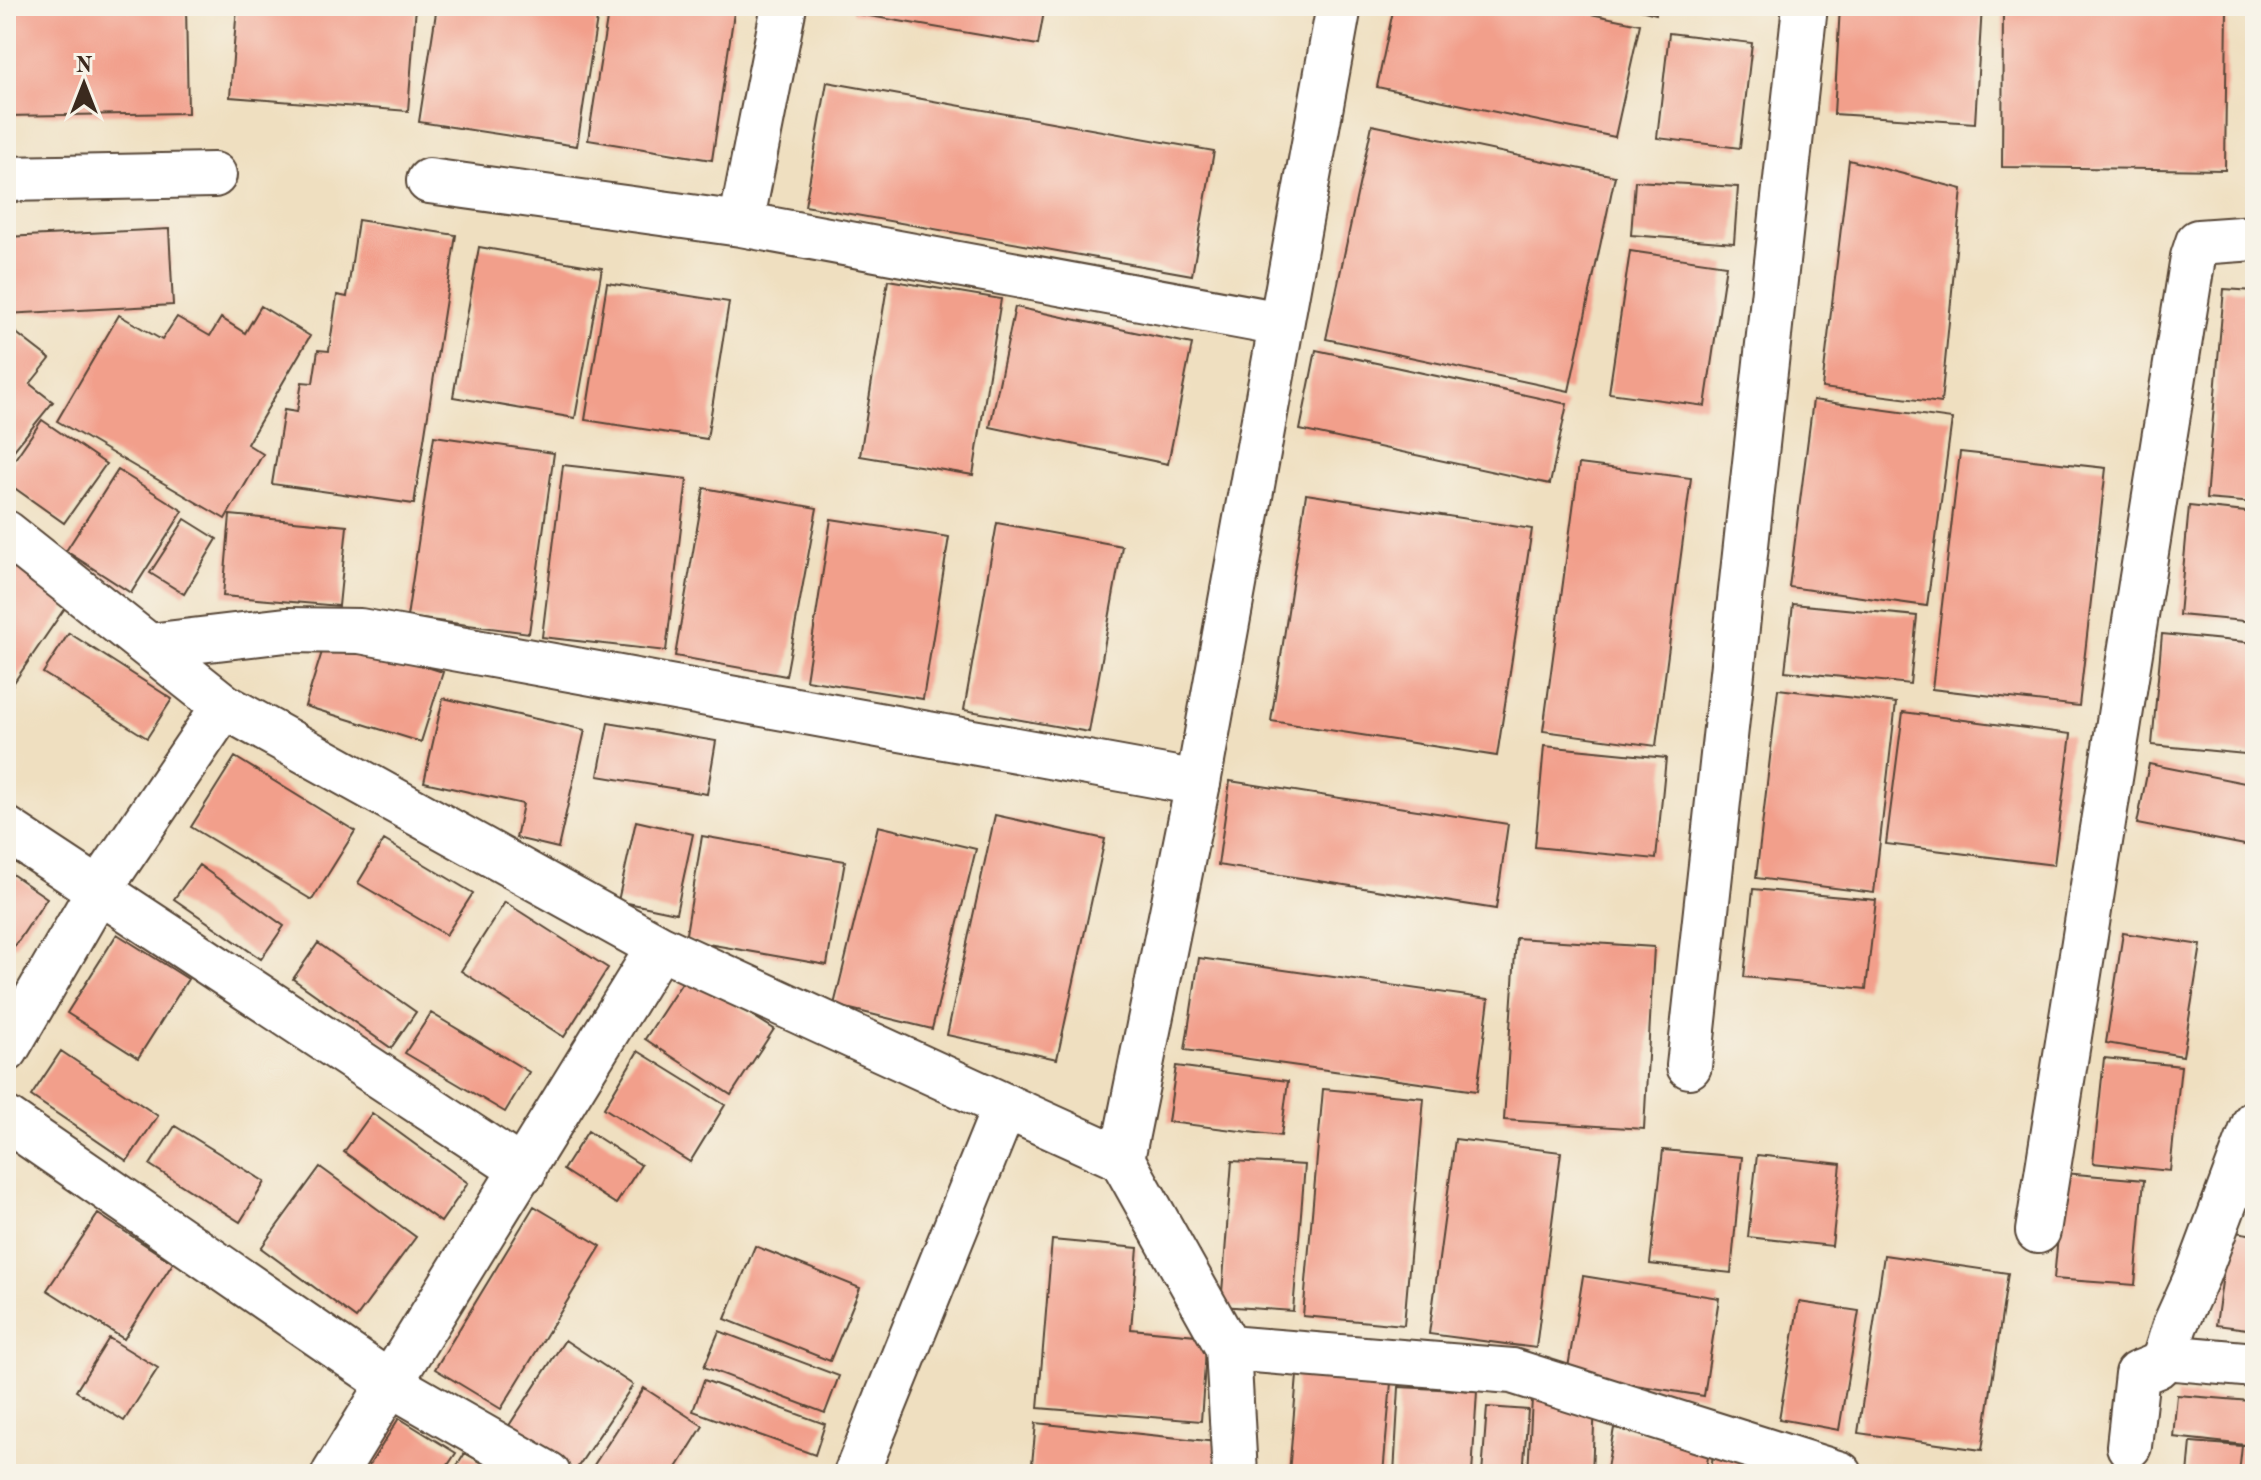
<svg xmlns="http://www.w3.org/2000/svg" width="2261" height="1480" font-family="'Old Standard TT',serif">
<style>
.building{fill:#f29f8b}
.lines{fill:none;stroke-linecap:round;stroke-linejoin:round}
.minor-casing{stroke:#564536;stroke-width:48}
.tertiary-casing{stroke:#564536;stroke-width:48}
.minor{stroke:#fff;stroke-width:44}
.tertiary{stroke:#fff;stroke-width:44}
</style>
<rect width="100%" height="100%" fill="#f7f3e8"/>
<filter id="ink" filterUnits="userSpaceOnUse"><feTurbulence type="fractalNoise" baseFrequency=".0125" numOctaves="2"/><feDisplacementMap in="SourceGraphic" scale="16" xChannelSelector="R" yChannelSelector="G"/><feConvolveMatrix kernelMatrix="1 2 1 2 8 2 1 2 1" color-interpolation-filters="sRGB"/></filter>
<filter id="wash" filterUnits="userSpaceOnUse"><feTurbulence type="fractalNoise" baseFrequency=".006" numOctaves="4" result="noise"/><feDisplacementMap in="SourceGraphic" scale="32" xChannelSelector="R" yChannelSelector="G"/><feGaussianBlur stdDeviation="1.8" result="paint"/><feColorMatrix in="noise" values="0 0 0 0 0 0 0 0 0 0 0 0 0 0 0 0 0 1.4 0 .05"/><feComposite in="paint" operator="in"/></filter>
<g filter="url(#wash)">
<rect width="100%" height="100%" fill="#efdfc0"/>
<g id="blocks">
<!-- building -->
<path class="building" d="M6,6H186L188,113L6,116Z
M237,6H416L408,111L230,97Z
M437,6H599L577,146L419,122Z
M609,6H735L712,160L588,140Z
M854,6H1045L1038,45L852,13Z
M1394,6H1551L1640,24L1615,137L1377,87Z
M1625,6H1658L1656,14Z
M1840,6H1982L1975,123L1834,114Z
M2003,7L2227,8L2225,170L2002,167Z
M1669,33L1752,43L1740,148L1657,138Z
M827,82L1214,151L1192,275L805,206Z
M1372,125L1615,176L1569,391L1326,339Z
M1849,160L1962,189L1941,403L1822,388Z
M1635,181L1738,187L1734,243L1631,235Z
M358,220L456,235L414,504L272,484L284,410L297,412L302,382L313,383L318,350L329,351L337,295L347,297Z
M169,229L173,305L6,314V237Z
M479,247L602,268L575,418L453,397Z
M1630,251L1726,265L1705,406L1609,393Z
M888,280L1001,299L973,475L860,456Z
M607,283L729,302L707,439L585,420Z
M2224,289L2255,291V503L2206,499Z
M261,306L310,336L247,444L263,454L225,519L57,421L119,315L162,340L177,317L210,336L221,318L245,333Z
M1015,307L1192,344L1168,464L990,427Z
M6,325L50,359L30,384L53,402L6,460Z
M1316,350L1567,404L1550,484L1300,430Z
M1813,400L1952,419L1927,606L1789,587Z
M42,420L106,464L64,523L6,482V472Z
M434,436L554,453L529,633L407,617Z
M1960,452L2106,468L2079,706L1932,689Z
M1579,464L1691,478L1656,746L1543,731Z
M563,465L687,479L666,651L542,637Z
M118,470L183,511L131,593L66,551Z
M704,488L817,508L786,676L675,656Z
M1306,494L1532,529L1497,756L1271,721Z
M2189,506L2255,513V622L2179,615Z
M230,515L347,526L339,606L223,596Z
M185,519L217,539L184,594L150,573Z
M831,519L949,537L923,699L806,680Z
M997,523L1122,546L1089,732L964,710Z
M6,556L71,599L6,694Z
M1793,604L1917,616L1910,684L1785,671Z
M69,633L172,699L147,738L43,673Z
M2162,634L2255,643V755L2152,745Z
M327,636L443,672L421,742L305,706Z
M1778,689L1896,703L1874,893L1756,878Z
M443,698L585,730L558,848L516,838L523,804L424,782Z
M1903,712L2071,734L2054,865L1886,844Z
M608,723L716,741L707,794L598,776Z
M1544,746L1666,758L1656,859L1535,847Z
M235,757L355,831L312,900L191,827Z
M2149,764L2255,785V847L2137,824Z
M1230,781L1508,824L1496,909L1218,865Z
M995,815L1105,839L1057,1059L947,1035Z
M636,821L693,834L676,913L618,901Z
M878,826L976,849L932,1029L834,1005Z
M702,836L845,861L827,965L685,940Z
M384,840L473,893L446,935L358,883Z
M199,865L284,926L261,959L174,899Z
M6,870L47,898L15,946L6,940Z
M1753,889L1876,900L1866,989L1744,977Z
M505,902L608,968L564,1037L461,971Z
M2123,933L2201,945L2183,1056L2106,1043Z
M117,934L188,979L138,1058L67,1013Z
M1516,938L1654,947L1644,1129L1504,1120Z
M318,943L416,1012L391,1048L293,979Z
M1199,958L1489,999L1477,1091L1185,1050Z
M687,975L774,1029L731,1095L645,1039Z
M431,1013L529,1072L505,1112L405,1053Z
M61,1051L158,1116L127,1161L31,1096Z
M638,1051L725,1105L690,1162L604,1108Z
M2104,1058L2181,1066L2170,1171L2093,1163Z
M1176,1066L1288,1081L1281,1136L1168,1122Z
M1323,1089L1424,1098L1404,1325L1303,1316Z
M372,1113L468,1183L441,1222L344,1152Z
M175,1126L265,1182L240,1222L150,1165Z
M588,1131L641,1165L616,1204L563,1170Z
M1455,1139L1561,1152L1536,1348L1429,1334Z
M1663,1150L1742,1157L1731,1273L1650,1264Z
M1757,1155L1841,1164L1832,1246L1748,1237Z
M1232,1161L1305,1165L1293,1311L1221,1306Z
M320,1167L416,1237L356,1318L261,1248Z
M2064,1173L2144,1180L2135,1285L2054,1279Z
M534,1206L601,1246L501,1409L435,1369Z
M98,1214L173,1263L124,1339L47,1290Z
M2229,1231L2255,1235V1330L2216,1325Z
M1052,1240L1138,1248L1131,1329L1207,1336L1201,1421L1038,1408Z
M755,1246L860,1288L830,1361L725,1319Z
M1884,1255L2008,1273L1982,1450L1858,1433Z
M1583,1276L1719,1298L1704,1396L1567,1374Z
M1799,1302L1859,1311L1839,1430L1779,1419Z
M719,1331L839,1376L825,1413L704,1367Z
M109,1338L158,1368L124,1421L76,1391Z
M565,1340L633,1385L575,1471L508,1427Z
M1298,1363L1392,1371L1383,1474H1289Z
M704,1380L825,1424L815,1455L693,1411Z
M1399,1387L1477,1391L1472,1474H1394Z
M644,1388L703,1426L673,1474H602L592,1468Z
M2177,1395L2250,1401L2246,1445L2173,1437Z
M1532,1398L1595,1401L1592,1474H1528Z
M1487,1407L1528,1410L1523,1474H1482Z
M399,1418L456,1453L442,1474H364Z
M1036,1423L1226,1443L1223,1474H1031Z
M1614,1428L1710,1446L1705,1474H1606Z
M2191,1442L2242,1446L2239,1474H2188Z
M1714,1449L1758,1456L1755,1474H1710Z
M465,1453L501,1474H452Z"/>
</g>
</g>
<g filter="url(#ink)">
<use href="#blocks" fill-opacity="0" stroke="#564536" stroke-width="2"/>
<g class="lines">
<!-- minor casing -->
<g class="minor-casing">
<path id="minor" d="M6,179L214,175
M429,181L741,224L1281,324
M741,224L784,6
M6,533L224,706L659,947L1005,1106
M149,646L286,630L360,631L1198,783
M6,829L524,1171
M6,1050L99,890L224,706
M1689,1066L1805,6
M6,1119L389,1383L548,1474
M1122,1159L1228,1348L1235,1474
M2038,1231L2193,257L2198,242L2255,238
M1228,1348L1512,1371L1840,1474
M2165,1357L2255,1365
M2129,1446L2137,1374L2157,1366L2165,1357L2175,1325L2198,1274L2255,1122
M334,1474L659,947"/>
</g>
<!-- tertiary casing -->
<g class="tertiary-casing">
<path id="tertiary" d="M856,1474L1005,1106L1122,1159L1198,783L1339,6"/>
</g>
<!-- minor -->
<use href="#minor" class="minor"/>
<!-- tertiary -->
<use href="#tertiary" class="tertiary"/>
</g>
</g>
<!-- margin -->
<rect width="2261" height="1480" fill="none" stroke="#f7f3e8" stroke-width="32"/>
<!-- north arrow -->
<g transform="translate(84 84)" stroke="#f7f3e8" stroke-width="6" paint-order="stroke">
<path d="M0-6L14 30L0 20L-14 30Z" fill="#3b2a1e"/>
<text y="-12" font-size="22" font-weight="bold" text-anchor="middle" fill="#3b2a1e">N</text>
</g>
</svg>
